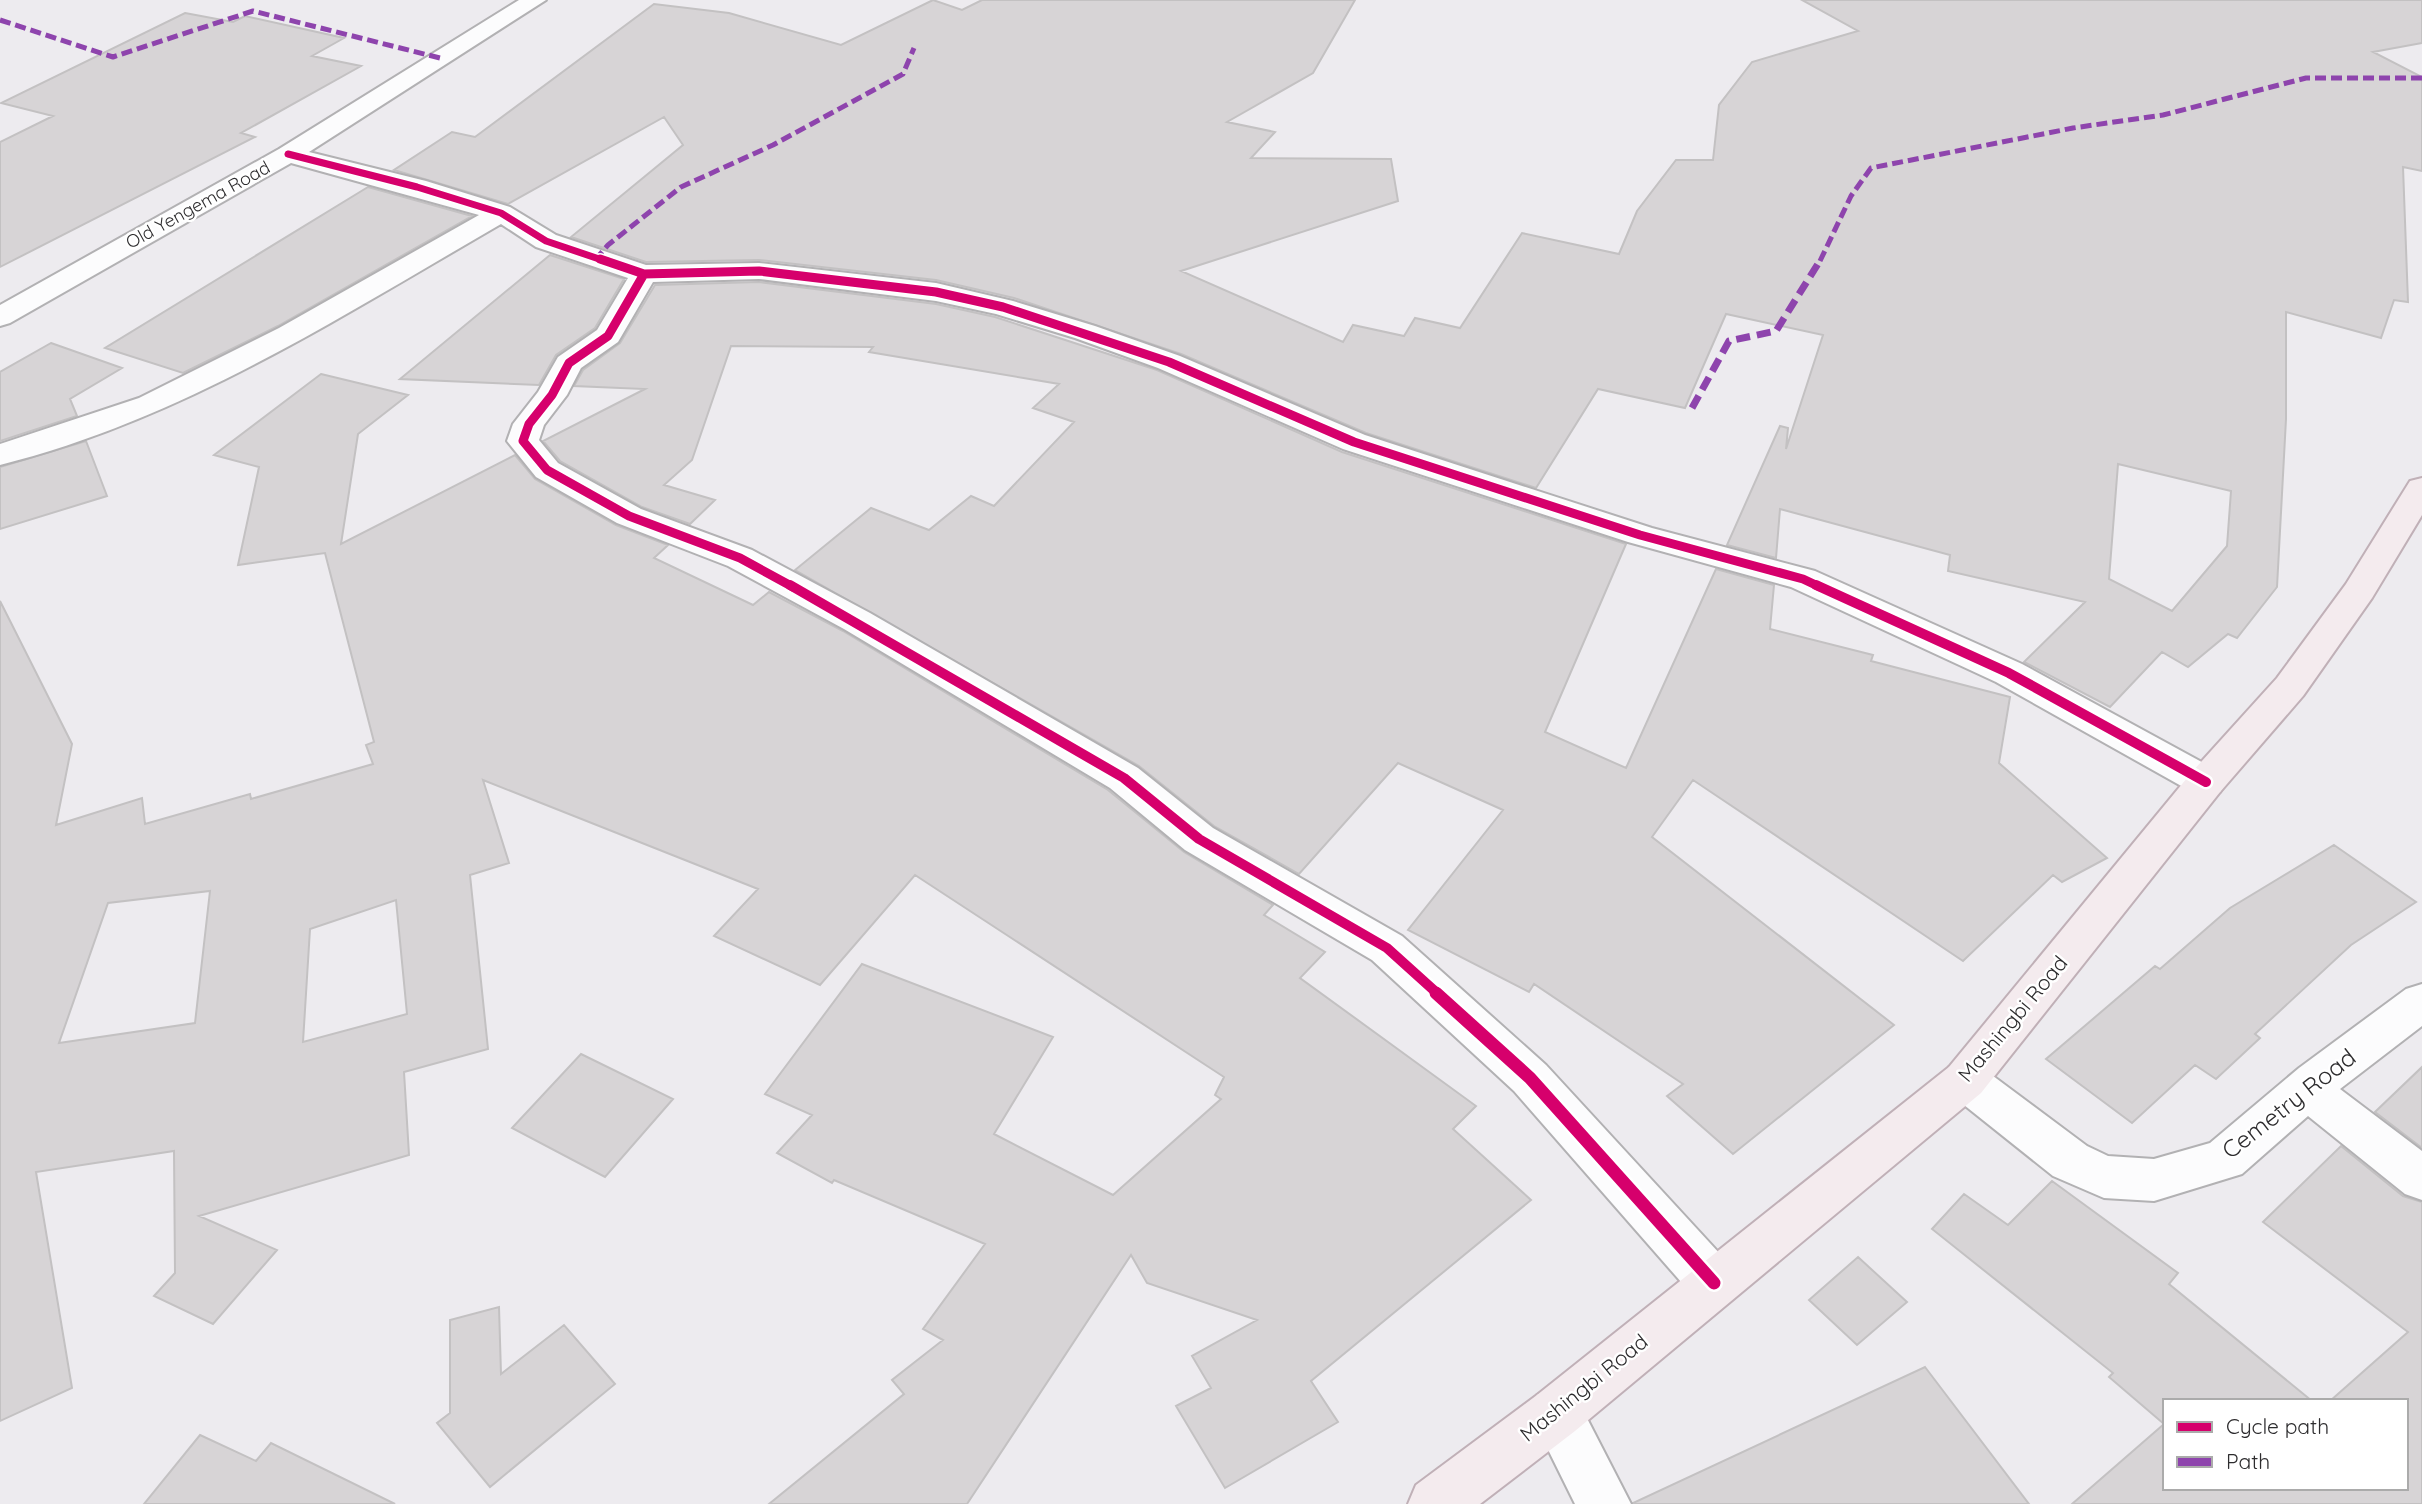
<svg xmlns="http://www.w3.org/2000/svg" width="2422" height="1504" font-family="Quicksand,sans-serif">
<style>
.building{fill:#d7d4d6;stroke:#c3c1c2;stroke-width:2;fill-rule:evenodd}
.lines{fill:none;stroke-linecap:round;stroke-linejoin:round}
.street-casing{stroke:#b2b1b3;stroke-width:4}
.primary-casing{stroke:#c0b0b7;stroke-width:4}
.street{fill:#fcfcfd;fill-rule:evenodd}
.primary{fill:#f4ebee;fill-rule:evenodd}
.quiet-far1{stroke:#8e44ad;stroke-width:5;stroke-dasharray:11 5;stroke-linecap:butt}
.quiet{stroke:#8e44ad;stroke-width:7;stroke-dasharray:14 7;stroke-linecap:butt}
.cycleway-far3-casing{stroke:#fff;stroke-width:10}
.cycleway-far2-casing{stroke:#fff;stroke-width:12}
.cycleway-far1-casing{stroke:#fff;stroke-width:15}
.cycleway-casing{stroke:#fff;stroke-width:18}
.cycleway-far3{stroke:#d6006c;stroke-width:7}
.cycleway-far2{stroke:#d6006c;stroke-width:9}
.cycleway-far1{stroke:#d6006c;stroke-width:10}
.cycleway{stroke:#d6006c;stroke-width:13}
.labels{text-anchor:middle;stroke-width:5;stroke-linejoin:round;paint-order:stroke}
.far-street-label{font-size:18px;fill:#2d2c2e;stroke:#fff}
.street-label{font-size:21px;fill:#2d2c2e;stroke:#fff}
.near-street-label{font-size:24px;fill:#2d2c2e;stroke:#fff}
</style>
<rect width="100%" height="100%" fill="#edebef"/>
<!-- building -->
<path class="building" d="M933,0L962,10L982,0H1355L1313,73L1227,122L1275,132L1251,158L1391,159L1398,201L1181,271L1343,342L1353,325L1404,336L1415,318L1460,328L1522,233L1619,254L1637,211L1676,160H1713L1719,105L1752,62L1858,31L1802,0H2422V43L2373,52L2422,77V171L2403,167L2408,302L2394,300L2381,338L2286,312V419L2277,587L2237,638L2228,634L2188,667L2162,652L2110,707L2024,662L2085,602L1948,571L1950,555L1780,509L1776,558L1727,545L1780,426L1788,428L1786,449L1823,335L1726,314L1685,408L1598,389L1536,488L1366,433L1181,354L1014,298L936,280L759,260L646,262L571,237L683,145L664,117L508,204L394,170L452,132L475,137L654,4L729,13L841,45ZM2118,464L2231,491L2227,546L2172,611L2109,579Z
M185,13L233,22L245,16L344,38L312,56L361,66L241,133L255,137L0,267V142L53,116L1,103Z
M368,187L472,216L278,326L183,373L105,348Z
M550,255L624,279L595,328L556,355L539,385L400,379Z
M759,282L936,304L995,317L1157,370L1342,452L1626,544L1545,732L1626,768L1716,569L1774,585L1770,629L1873,655L1871,661L2010,697L1999,763L2107,858L2062,882L2053,875L1963,961L1693,780L1652,837L1894,1025L1733,1154L1667,1096L1683,1084L1534,984L1529,992L1408,930L1503,810L1398,763L1299,874L1214,826L1139,766L795,570L871,508L929,530L971,496L994,506L1074,422L1033,408L1059,384L869,352L873,347L731,346L692,460L664,485L715,500L690,524L642,507L560,461L543,441L645,389L574,386L583,370L620,343L655,285Z
M51,343L122,368L70,399L77,416L0,441V372Z
M321,374L408,395L358,434L341,544L515,455L535,479L616,525L668,545L654,558L753,605L769,592L843,631L1108,790L1184,852L1273,905L1264,915L1325,952L1300,978L1476,1106L1453,1129L1531,1200L1311,1381L1338,1422L1225,1488L1176,1406L1211,1388L1192,1356L1257,1320L1147,1283L1131,1255L967,1504H769L904,1394L892,1380L943,1340L923,1329L985,1244L834,1180L832,1183L777,1153L812,1115L765,1094L862,964L1053,1037L994,1134L1113,1195L1221,1099L1215,1095L1224,1077L915,875L820,985L714,936L758,889L483,780L509,863L470,875L488,1049L404,1072L409,1155L199,1216L277,1250L213,1324L154,1296L175,1273L174,1151L36,1172L72,1388L0,1421V601L72,744L56,825L142,798L145,824L250,794L251,799L373,764L366,745L374,742L325,553L238,565L259,467L214,455ZM210,891L195,1023L59,1043L108,903ZM396,900L407,1014L303,1042L310,929Z
M86,441L107,496L0,529V467Z
M2334,845L2416,902L2351,945L2255,1034L2260,1038L2216,1079L2195,1065L2132,1123L2046,1059L2155,966L2160,969L2230,908Z
M581,1054L673,1099L605,1177L512,1128Z
M2422,1067V1148L2375,1112Z
M2341,1146L2403,1196L2422,1202V1504H2072L2164,1424L2109,1377L2113,1373L1932,1229L1964,1194L2008,1225L2052,1181L2178,1273L2169,1284L2312,1401H2165V1488H2406V1401H2330L2408,1332L2263,1222Z
M1858,1257L1907,1302L1857,1345L1809,1300Z
M499,1307L501,1374L564,1325L615,1384L490,1487L437,1423L450,1413V1320Z
M1925,1367L2029,1504H1634L1633,1503Z
M200,1435L256,1461L271,1443L395,1504H144Z"/>
<g class="lines">
<!-- street casing -->
<g class="street-casing">
<path id="street" d="M519,0H546L309,152L426,181L510,207L556,235L646,265L759,263L936,283L1013,301L1095,326L1180,356L1365,435L1652,528L1815,571L2022,664L2220,772L2226,782L2220,792L2206,796L2192,792L1996,682L1791,587L1628,542L1343,449L1158,368L1075,338L996,314L936,301L759,279L653,282L618,342L581,368L567,395L544,425L539,440L558,463L641,509L752,550L870,613L1138,768L1213,828L1402,936L1546,1065L1732,1267L1739,1283L1732,1299L1714,1306L1696,1299L1514,1091L1372,960L1185,850L1110,788L844,629L728,566L617,523L536,477L507,441L513,424L538,392L558,357L597,330L628,278L536,247L501,224C340,317 181,420 0,465V444L139,398L279,328L479,215L291,163L10,323L0,326V305L279,149Z
M2422,984V1026L2340,1089L2422,1151V1200L2405,1194L2308,1116L2242,1174L2154,1201L2104,1198L2053,1176L1949,1093L1942,1080L1949,1067L1965,1061L1981,1067L2087,1146L2108,1156L2154,1159L2210,1143L2299,1068L2406,989Z
M1556,1387L1575,1395L1631,1504H1575L1530,1413L1537,1395Z"/>
</g>
<!-- primary casing -->
<g class="primary-casing">
<path id="primary" d="M2422,478V515L2372,598L2303,696L2220,792L1981,1093L1575,1431L1480,1504H1408L1416,1485L1537,1395L1949,1067L2192,772L2277,678L2346,584L2410,481Z"/>
</g>
<!-- street -->
<use href="#street" class="street"/>
<!-- primary -->
<use href="#primary" class="primary"/>
<!-- quiet-far1 -->
<path class="quiet-far1" d="M0,20L113,57L253,11L444,59
M595,260L608,245L681,187L773,145L903,74L914,48
M1820,261L1851,196L1871,168L2073,128L2163,115L2306,78H2422"/>
<!-- quiet -->
<path class="quiet" d="M1692,408L1729,341L1776,331L1821,259"/>
<!-- cycleway-far3 casing -->
<g class="cycleway-far3-casing">
<path id="cycleway-far3" d="M288,154L417,187L501,213L546,241L605,261"/>
</g>
<!-- cycleway-far2 casing -->
<g class="cycleway-far2-casing">
<path id="cycleway-far2" d="M600,259L644,274L759,271L936,292L1003,307L1169,362L1354,442L1640,535L1803,579L1820,587
M644,274L608,336L569,363L552,395L529,424L523,441L547,470L629,516L740,558L793,587"/>
</g>
<!-- cycleway-far1 casing -->
<g class="cycleway-far1-casing">
<path id="cycleway-far1" d="M790,585L1124,778L1199,839L1387,948L1438,994
M1816,585L2009,673L2206,782"/>
</g>
<!-- cycleway casing -->
<g class="cycleway-casing">
<path id="cycleway" d="M1436,993L1530,1078L1714,1283"/>
</g>
<!-- cycleway-far3 -->
<use href="#cycleway-far3" class="cycleway-far3"/>
<!-- cycleway-far2 -->
<use href="#cycleway-far2" class="cycleway-far2"/>
<!-- cycleway-far1 -->
<use href="#cycleway-far1" class="cycleway-far1"/>
<!-- cycleway -->
<use href="#cycleway" class="cycleway"/>
</g>
<g class="labels">
<!-- far-street labels -->
<g class="far-street-label">
<text transform="translate(198 205) rotate(-29)" y="6">Old Yengema Road</text>
</g>
<!-- street labels -->
<g class="street-label">
<text transform="translate(2013 1019) rotate(-50)" y="7">Mashingbi Road</text>
<text transform="translate(1584 1388) rotate(-39)" y="7">Mashingbi Road</text>
</g>
<!-- near-street labels -->
<g class="near-street-label">
<text transform="translate(2289 1104) rotate(-38)" y="8">Cemetry Road</text>
</g>
</g>
<!-- legend -->
<rect x="2163" y="1399" width="245" height="91" fill="#ffffff" stroke="#ababab" stroke-width="2"/>
<rect x="2177" y="1422" width="35" height="10" fill="#d6006c" stroke="#ababab" stroke-width="2"/>
<text x="2226" y="1434" font-size="21" fill="#2d2c2e">Cycle path</text>
<rect x="2177" y="1457" width="35" height="10" fill="#8e44ad" stroke="#ababab" stroke-width="2"/>
<text x="2226" y="1469" font-size="21" fill="#2d2c2e">Path</text>
</svg>
